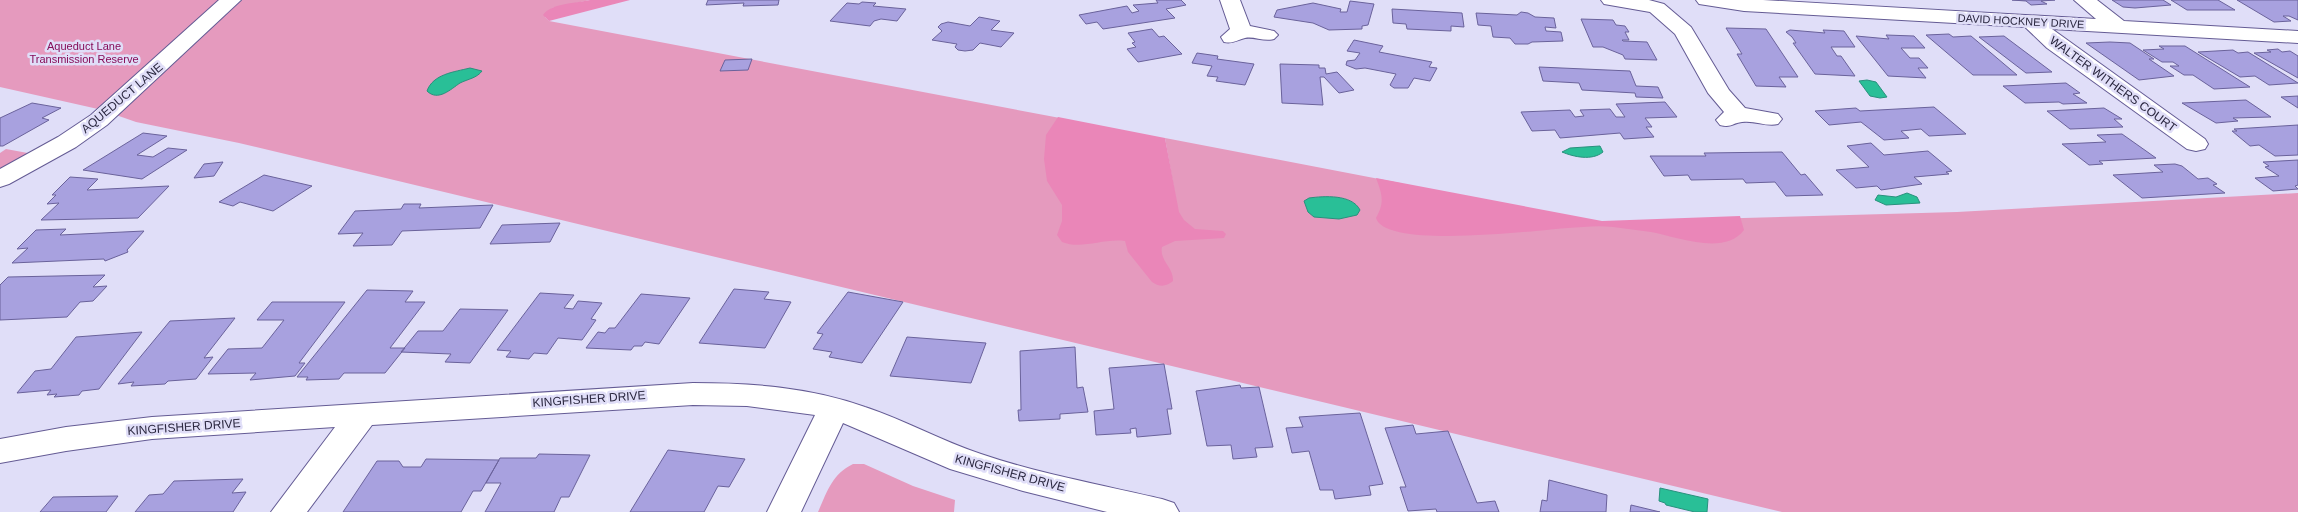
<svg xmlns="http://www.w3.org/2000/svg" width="2298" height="512" font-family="Helvetica,sans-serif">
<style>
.green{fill:#e59abe}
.forest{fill:#ea86b8}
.water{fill:#29bf97;stroke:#29917d}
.building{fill:#a8a1df;stroke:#6a629b}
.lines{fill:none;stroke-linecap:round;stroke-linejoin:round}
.minor-casing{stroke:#645b94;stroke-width:2}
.minor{fill:#fff;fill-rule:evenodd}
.labels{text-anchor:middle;stroke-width:5;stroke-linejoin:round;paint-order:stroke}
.far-street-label{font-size:11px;fill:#2a273f;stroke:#e0def8}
.far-park-label{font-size:11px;fill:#860d59;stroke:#e0def8}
.street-label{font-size:12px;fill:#2a273f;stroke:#e0def8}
</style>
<rect width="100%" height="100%" fill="#e0def8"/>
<!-- green -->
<path class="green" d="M0,0H221L98,109L0,87Z
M242,0H590L552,8L545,17L549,21L1060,118L1182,234L1165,138L1400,183L1419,227L1957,212L2298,193V512H1782L239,143L136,122L116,115Z
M6,149L33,154L0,172V153Z
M853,464H864L913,486L955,500L954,512H818C827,492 832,474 853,464Z"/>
<!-- forest -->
<path class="forest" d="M590,0H630L549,21L543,15C551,3 577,3 590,0Z
M1058,117L1165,138L1179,212L1184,220L1195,229L1223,231L1226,234L1224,238L1175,241L1162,247C1159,260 1174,268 1173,281C1166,287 1159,287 1152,282L1128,252L1125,241C1103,238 1082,250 1062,242L1057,235L1062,221V205L1047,181L1044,159L1046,135Z
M1376,178L1602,221L1740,216L1744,230C1725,256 1677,237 1651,232C1638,230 1626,229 1613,227C1598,225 1582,227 1568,228C1539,230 1385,250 1376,218C1385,202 1382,194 1376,178Z"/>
<!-- water -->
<path class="water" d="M470,68L482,71C477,78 468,79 460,83C451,89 438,102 427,91C433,74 454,72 470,68Z
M1867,80L1876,82L1887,97L1880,98L1870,96L1859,81Z
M1600,146L1603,152C1592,161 1574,157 1562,152L1570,148Z
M1907,193L1917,197L1920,203L1886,205L1875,200L1878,195L1896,197Z
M1309,198C1324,196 1352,194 1360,210L1357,215L1339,219L1314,217L1308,212L1304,201Z
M1660,488L1708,499L1707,512H1695L1666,505L1665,503L1659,501Z"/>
<!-- building -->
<path class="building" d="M708,0H779L778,5L743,6L744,3L706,5Z
M1156,0H1181L1186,5L1166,9L1175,18L1103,29L1097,22L1086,24L1079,15L1127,6L1132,13L1139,11L1133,5L1158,3Z
M2012,0H2055L2041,1L2047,4L2031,5L2026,1Z
M2112,0H2163L2171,5L2135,8L2123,7Z
M2171,0H2218L2235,10H2187Z
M2237,0H2298V20L2289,16H2283L2291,21L2274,22Z
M1350,1L1374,4L1368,25L1362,26V29L1329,30L1313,23L1274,17L1277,10L1313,3L1341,9L1340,12H1347Z
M862,2L876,3L873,6L906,9L897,21L881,19L874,21L870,26L830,21L847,3L859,4Z
M1392,9L1462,13L1464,27L1451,26V31L1407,29L1406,24L1393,23Z
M1521,12L1528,13L1535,17L1554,18L1556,28L1545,27L1546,31L1561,32L1563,41L1532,42L1528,44H1515L1510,38L1493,37L1491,26L1478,25L1476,13L1517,15Z
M979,17L1000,21L991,30L1014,33L1001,47L980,43L973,50L965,51L958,50L955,47L957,44L932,40L942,31L938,27L941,24L948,22L970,26Z
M1581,19L1613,20L1616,25L1625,26L1629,32H1625L1629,40H1622L1623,41L1647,42L1657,60L1625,59L1623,55L1603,47H1593Z
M1726,28L1766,29L1798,77H1779L1786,87L1756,86L1737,54H1742Z
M1152,29L1159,37L1164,36L1182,54L1138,62L1127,49L1136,47L1132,43L1135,42L1128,33Z
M1790,30L1825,33L1823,30L1844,31L1855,47H1831L1837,56H1841L1855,76L1815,74L1793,43H1796L1792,37L1786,32Z
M1949,34L1953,37L1971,36L2017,75H1973L1926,35Z
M1886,35L1914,36L1925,48H1901L1910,58H1919L1928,68H1918L1926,78L1888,76L1856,36L1889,39Z
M2004,36L2052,72L2026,73L1979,37Z
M1354,40L1383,46L1379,52L1432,62L1429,67L1437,68L1430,81L1414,78L1408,88H1394L1390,85L1396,74L1365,68L1356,69L1346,65L1347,61L1355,60L1360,53L1347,51Z
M2110,42L2130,43L2154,59H2149L2174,76L2139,80L2086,43Z
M2159,46H2185L2250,87L2214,89L2193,75H2184L2170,66H2179L2173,62H2162L2143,50L2164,49Z
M2278,49L2282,52L2290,51L2298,56V78L2254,53L2271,52L2267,50Z
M2233,50L2238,53L2248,52L2298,83L2269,85L2255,76L2240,77L2198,52Z
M1197,53L1218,56L1217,59L1254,64L1245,85L1216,81L1218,77L1207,76L1212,66L1192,63Z
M752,59L748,70L720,71L725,60Z
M1280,64L1319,65V68H1325L1326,74L1337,72L1354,90L1339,93L1324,77H1320L1323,105L1282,103Z
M1539,67L1630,71L1636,86L1658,87L1663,98L1636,97L1635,93L1582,90L1579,83L1543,81Z
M2066,83L2080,93L2073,94L2087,103L2063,104L2059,102L2025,103L2003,86Z
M2298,96V108L2281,97Z
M2246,100L2271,117L2233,118L2238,121L2216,123L2182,103Z
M1665,102L1677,117L1645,118L1652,127H1646L1654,137L1624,139L1620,133L1560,138L1555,130L1532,131L1521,112L1570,110L1575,117L1584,116L1580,110L1610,109L1616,117H1625L1616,104Z
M32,103L61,108L42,118L49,120L3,146H0V118Z
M1934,107L1966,134L1929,136L1921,129L1901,131L1909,138L1884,140L1861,122L1829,125L1815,111L1856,108L1860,111Z
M2104,108L2122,119H2114L2123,127L2070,129L2047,111Z
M2298,125V155L2275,156L2259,145L2250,146L2232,131H2237L2234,129Z
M143,133L167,136L137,155L153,157L168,148L187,150L142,179L83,170Z
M2122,134L2156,158L2099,161L2103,164L2089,165L2062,144L2106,142L2097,135Z
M1871,143L1884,155L1928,151L1952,171L1946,172L1949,174L1914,177L1922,184L1881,190L1877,186L1856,188L1836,170L1869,167L1847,146Z
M1782,152L1801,175L1805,174L1823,195L1786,196L1775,182L1746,183L1743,179L1691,180L1688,175L1664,176L1650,156H1706L1704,153Z
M2298,160V185L2295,186L2298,189L2273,191L2255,178L2279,176L2265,167L2269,166L2263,162Z
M223,162L214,176L194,178L204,164Z
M2175,164L2182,166L2198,179L2208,178L2217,184L2213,185L2225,193L2142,198L2113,175L2163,172L2154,165Z
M264,175L312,186L273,211L240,202L233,206L219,202Z
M70,177L98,179L87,190L169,186L138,218L41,220L59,203L47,204L56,195H52Z
M404,204H421L419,208L493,205L480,228L402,231L392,245L353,246L363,233L338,234L355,211L401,209Z
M560,223L550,242L490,244L502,225Z
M66,229L60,235L144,231L127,250L128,252L105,261L104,259L12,263L28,248L17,249L36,230Z
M105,275L93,287L107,286L93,301L80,302L67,317L0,320V285L8,277Z
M734,289L769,292L764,299L791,302L765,348L699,343Z
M367,290L413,291L405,302H425L390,348H405L385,373H344L339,379L306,380L308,377H297Z
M848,292L903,302L862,363L829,357L832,352L813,349L823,334L817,333Z
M540,293L574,295L564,308L573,309L578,301L602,303L591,319L596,320L582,340L558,338L547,354L534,353L529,359L506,357L511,351L497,350Z
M641,294L690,298L659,344L645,342L642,346H634L631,350L586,348L598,332L605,333L609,328H615Z
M272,302H345L299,363H305L295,376L250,380L256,373L208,374L228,349L262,348L284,320H257Z
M460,309L508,310L470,363L445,362L451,354L401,352L418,331H443Z
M235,318L204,358L213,357L196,379L168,381L165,384L131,386L134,382L118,384L170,321Z
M142,332L99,389L82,391L79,395L54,397L57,394L47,395L51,390L17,393L35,371L51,369L76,337Z
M907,337L986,343L971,383L890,376Z
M1075,347L1077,388L1083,387L1088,412L1060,414V419L1019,421L1018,410H1021L1020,351Z
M1164,364L1172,409H1167L1171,434L1137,437L1136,428L1130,429L1131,433L1096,435L1094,411L1114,409L1109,368Z
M1240,385L1241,388L1259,387L1273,447L1255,448L1257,457L1233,459L1231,445L1207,446L1196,391Z
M1360,413L1383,484L1369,486L1371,495L1335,499L1333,490H1320L1309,451L1292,453L1286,428L1303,427L1299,417Z
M1413,425L1416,434L1448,431L1477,503L1495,501L1499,512H1437L1436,509L1408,511L1400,487H1406L1385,428Z
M668,450L745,459L729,487L718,486L704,512H630Z
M539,454L590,455L569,497H561L554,512H485L501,483H486L500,458H536Z
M426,459L499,460L481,491H473L461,512H343L377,461H399L403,467H421Z
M243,479L232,493L246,492L233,512H135L149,495L163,494L174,481Z
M1549,480L1607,495L1606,512H1540L1542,500L1547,501Z
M118,496L106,512H40L53,497Z
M1631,505L1660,512H1630Z"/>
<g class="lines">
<!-- minor casing -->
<g class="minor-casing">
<path id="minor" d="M219,0H241L107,125L76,147L9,184L0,187V169L58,137L91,115Z
M1220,0H1240L1250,26L1274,31L1278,35L1274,39C1264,42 1254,36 1245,38C1236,40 1234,44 1224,42L1221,37L1230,29Z
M1601,0H1649L1664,4L1691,27L1729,90L1745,108L1778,114L1782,119L1778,124C1766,127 1755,120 1742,122C1732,123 1732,128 1720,125L1716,120L1724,112L1708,93L1675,34L1650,12L1604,4Z
M1696,0H1763L2096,19L2074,0H2097L2124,21L2298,31V43L2052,29L2205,139L2208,144L2205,149L2196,151L2187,149L2047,48L2025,27L1744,11L1699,4Z
M693,383C751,383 809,387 865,407C905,420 941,441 981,454C1040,474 1102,485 1162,499L1174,503L1179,512H1107L1023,491L950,469L843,423L801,512H767L815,415L747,406L693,405L372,425L307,512H271L335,427L152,439L66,451L0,463V439L66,427L152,417Z"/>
</g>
<!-- minor -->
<use href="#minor" class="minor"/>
</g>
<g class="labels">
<!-- far-street labels -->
<g class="far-street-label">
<text transform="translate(2021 21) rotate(3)" y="4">DAVID HOCKNEY DRIVE</text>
</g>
<!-- far-park labels -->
<g class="far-park-label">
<text x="84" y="50">Aqueduct Lane<tspan x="84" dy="13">Transmission Reserve</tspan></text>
</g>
<!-- street labels -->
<g class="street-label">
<text transform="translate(2113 84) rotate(36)" y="4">WALTER WITHERS COURT</text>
<text transform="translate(122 98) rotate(-40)" y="4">AQUEDUCT LANE</text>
<text transform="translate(589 399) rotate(-4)" y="4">KINGFISHER DRIVE</text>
<text transform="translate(184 427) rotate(-4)" y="4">KINGFISHER DRIVE</text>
<text transform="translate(1010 473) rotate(15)" y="4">KINGFISHER DRIVE</text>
</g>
</g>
</svg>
